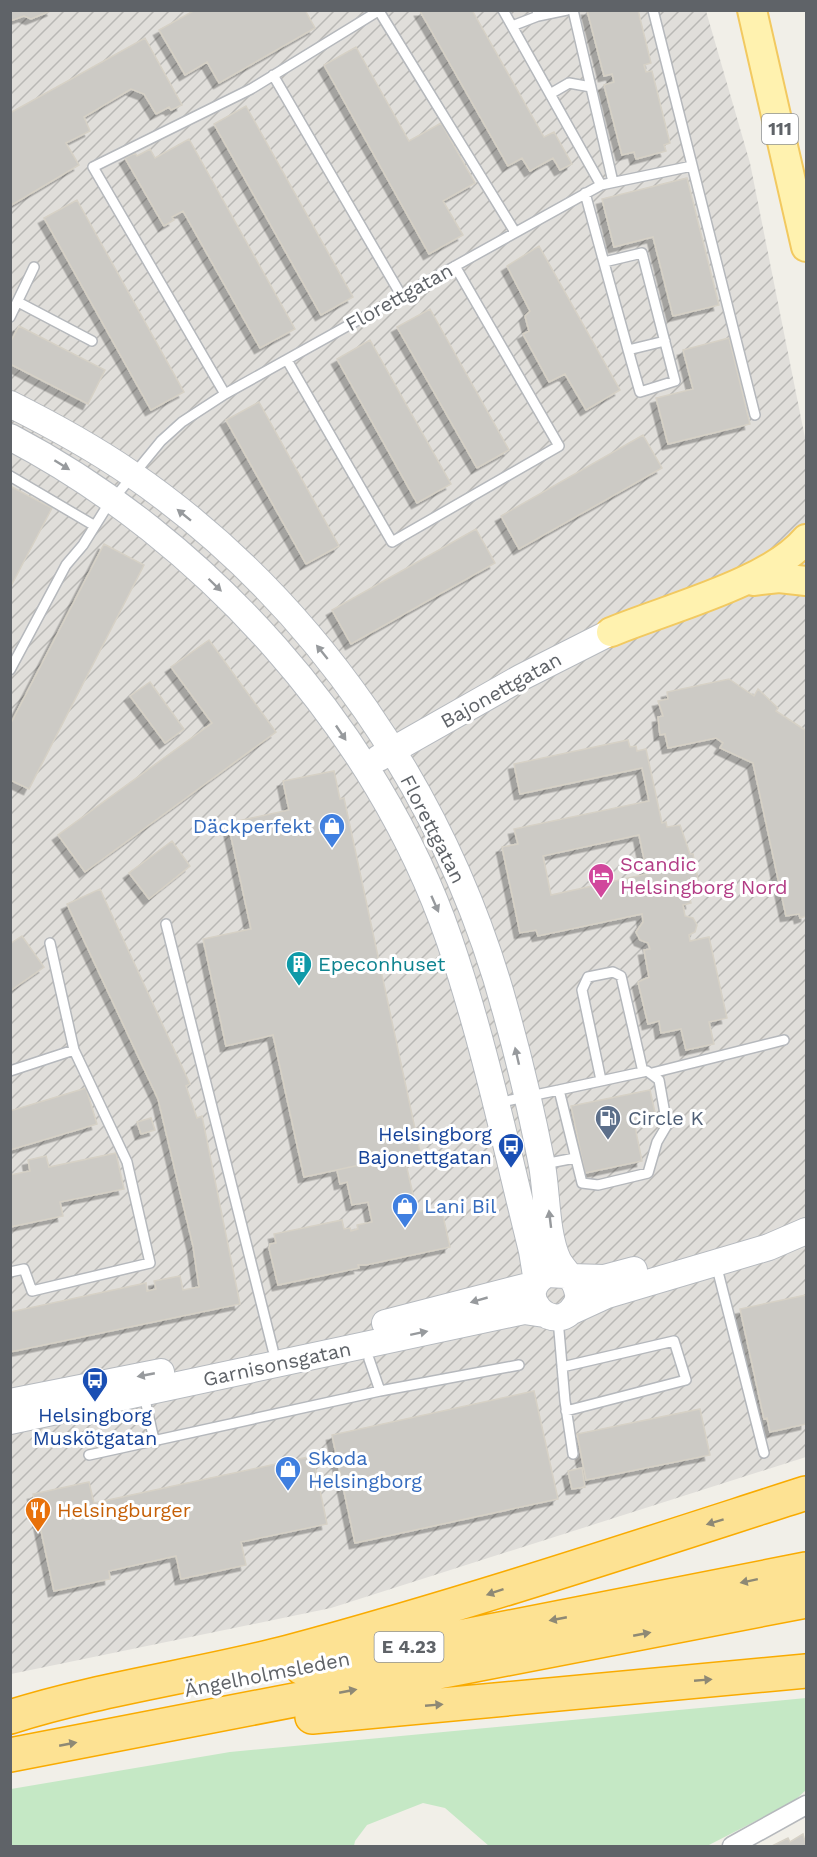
<svg xmlns="http://www.w3.org/2000/svg" width="817" height="1857" font-family="'Work Sans',sans-serif">
<style>
.industrial{fill:url(#industrial-furrows)}
.green{fill:#c5e8c5}
.building{fill:#cccac5;stroke:#d6d1c6;stroke-width:1.5;fill-rule:evenodd;filter:url(#shadow)}
.lines{fill:none;stroke-linecap:round;stroke-linejoin:round}
.lane-casing{stroke:#b5b8bc;stroke-width:12}
.street-casing{stroke:#b5b8bc;stroke-width:21}
.secondary-casing{stroke:#b6babf;stroke-width:28}
.primary-casing{stroke:#f2c960;stroke-width:32}
.highway-casing{stroke:#f9ab00;stroke-width:36}
.lane{stroke:#fff;stroke-width:9}
.street{stroke:#fff;stroke-width:18}
.secondary{stroke:#fff;stroke-width:26}
.primary{stroke:#fff2af;stroke-width:28}
.highway{stroke:#fde293;stroke-width:33}
.oneway{fill:#979a9d}
.oneway2{fill:#8e8975}
.labels{text-anchor:middle;stroke-width:6;stroke-linejoin:round;paint-order:stroke}
.shield{fill:#fff;stroke:#8f9295;stroke-width:1.5}
.shield-label{font-size:18px;font-weight:bold;fill:#5f6368}
.street-label{font-size:20px;fill:#5f6368;stroke:#fff}
.shop-label{font-size:20px;fill:#366cbe;stroke:#fff;text-anchor:start}
.hotel-label{font-size:20px;fill:#b23c85;stroke:#fff;text-anchor:start}
.culture-label{font-size:20px;fill:#0d838f;stroke:#fff;text-anchor:start}
.service-label{font-size:20px;fill:#4e5e75;stroke:#fff;text-anchor:start}
.transit-label{font-size:20px;fill:#164399;stroke:#fff;text-anchor:end}
.food-label{font-size:20px;fill:#c56008;stroke:#fff;text-anchor:start}
</style>
<defs>
<pattern id="industrial-furrows" width="10" height="10" patternUnits="userSpaceOnUse" patternTransform="scale(1.5)"><rect width="10" height="10" fill="#e0deda"/><path d="M-1 1l2-2M0 10L10 0M9 11l2-2" fill="none" stroke="#b9b8b5"/></pattern>
<filter id="shadow"><feDropShadow dx="-5.5" dy="5.5" stdDeviation="0" flood-color="#0004"/></filter>
</defs>
<rect width="100%" height="100%" fill="#f1efe8"/>
<!-- industrial -->
<path class="industrial" d="M11,11H706L750,163L806,443V1457L331,1608L11,1674Z"/>
<!-- green -->
<path class="green" d="M806,1698V1790L793,1802L707,1846H489L445,1808L423,1803L367,1825L355,1841L354,1846H11V1789L230,1752Z"/>
<!-- building -->
<path class="building" d="M10,10H53L31,19L24,16L10,21Z
M195,10H305L315,28L219,83L207,62L185,75L159,30Z
M472,10L544,137L554,132L572,164L560,170L553,158L530,171L522,158L508,166L420,11Z
M587,10H638L651,63L644,65L646,72L652,71L670,143L664,145L666,151L636,159L634,152L622,155L604,85L614,82L612,74L604,76Z
M145,38L182,105L171,110L169,107L156,114L144,94L131,89L84,117L90,131L66,143L79,165L10,206V113Z
M356,47L409,141L441,123L475,183L443,201L463,235L429,254L324,65Z
M246,106L353,297L321,315L214,124Z
M189,139L295,329L260,348L183,211L172,217L174,220L164,226L125,158L135,153L137,156L150,149L155,158Z
M687,178L719,305L673,316L653,237L614,247L602,199Z
M77,200L184,392L151,410L44,218Z
M539,246L620,390L586,410L565,374L549,382L523,334L529,331L525,316L530,311L507,266Z
M430,309L509,450L477,468L397,327Z
M19,326L105,370L88,404L10,364V343Z
M729,338L750,424L668,444L656,398L693,389L683,350Z
M370,340L451,484L417,503L337,359Z
M259,402L339,546L306,564L226,420Z
M643,435L662,468L519,549L501,516Z
M10,486L52,508L10,588Z
M476,529L495,563L351,644L332,610Z
M104,544L144,565L29,789L10,780V725Z
M209,640L276,732L85,872L58,835L212,723L171,667Z
M729,679L754,696L758,689L778,708L776,711L805,730L806,916L800,918L799,914L786,916L753,763L720,748L723,743L716,738L668,748L665,734L660,735L658,717L663,716L658,701L668,699L667,692Z
M150,682L184,729L165,743L130,696Z
M628,740L630,747L636,746L637,751L646,749L662,823L666,822L667,827L680,825L690,854H693L699,884L687,887L691,903L683,905L685,916L693,918L697,925L695,932L689,935L690,941L709,937L727,1018L709,1022L714,1044L686,1050L681,1029L661,1033L659,1021L648,1024L638,982L649,977L644,950L650,949L648,943L640,940L636,932L643,922L642,914L538,936L536,930L520,933L502,847L518,844L514,829L649,801L642,768L520,794L514,764ZM639,835L647,874L551,895L543,856Z
M334,771L340,799L344,798L420,1152L304,1177L273,1035L226,1046L203,939L251,929L228,823L289,810L283,781Z
M172,841L190,866L149,899L129,873Z
M100,889L190,1084L186,1086L197,1118L202,1116L240,1304L10,1352V1312L146,1283L147,1291L156,1289L154,1281L180,1276L183,1290L199,1287L193,1246L158,1099L67,904Z
M22,936L44,967L10,991V944Z
M86,1088L97,1124L10,1150V1111Z
M650,1090L656,1117L634,1122L642,1161L585,1173L571,1106Z
M151,1118L155,1130L141,1134L137,1122Z
M116,1153L124,1189L60,1202L63,1216L10,1227V1175L30,1171L28,1160L46,1156L49,1167Z
M404,1155L417,1212L441,1207L450,1247L366,1265H358L359,1268L278,1285L269,1248L270,1244L276,1243L274,1234L342,1220L344,1229L350,1228L351,1231L358,1229L357,1225L372,1222L368,1202L352,1205L347,1182L340,1184L337,1170Z
M806,1295V1424L770,1432L767,1418L764,1419L740,1309Z
M534,1391L558,1499L355,1543L332,1435Z
M700,1409L710,1455L586,1480L577,1434Z
M313,1456L327,1524L241,1542L246,1565L181,1579L176,1556L109,1571L110,1579L54,1591L33,1494L89,1482L94,1503Z
M582,1468L585,1487L572,1489L568,1471Z
M803,1834L806,1846H772L788,1838L790,1842Z"/>
<g class="lines">
<!-- lane casing -->
<g class="lane-casing">
<path id="lane" d="M503,10L601,185
M537,10L538,16L567,10
M573,10L613,182
M653,10L755,415
M379,11L515,232
M512,26L538,16
M273,75L401,295
M550,94L569,83L591,87
M585,193C603,259 621,326 640,392L675,381L642,253L604,262
M18,302L92,341
M10,317L34,267
M628,350L665,341
M287,360L392,542L559,446L455,266
M225,394L93,167L251,89L380,10
M10,476L95,526
M10,670L66,565L83,545L106,508L161,441L182,422L225,394L601,185L692,166
M166,924L273,1350
M50,943L74,1050
M10,1071L74,1050L127,1162L150,1263L32,1291L24,1269L10,1272
M652,1073L784,1040
M601,1080L582,990L588,977L613,972L621,976L643,1072
M497,1103L559,1090L582,1183L598,1185L648,1173L657,1142L667,1125L659,1080L647,1071L559,1090
M544,1164L575,1158
M716,1264L764,1453
M558,1319L565,1401L573,1454
M369,1359L380,1391L519,1365
M562,1367L674,1341L686,1380L566,1411
M144,1395L154,1440
M89,1455L380,1391"/>
</g>
<!-- street casing -->
<g class="street-casing">
<path id="street" d="M732,1846L806,1805"/>
</g>
<!-- secondary casing -->
<g class="secondary-casing">
<path id="secondary" d="M10,404C52,425 92,447 130,473C315,600 448,797 506,1012C520,1062 532,1114 542,1165C547,1193 546,1235 558,1260C563,1270 575,1279 577,1290C579,1295 578,1302 574,1307C555,1337 510,1295 547,1274L566,1275
M10,437C205,539 377,730 449,939C484,1041 506,1147 532,1251L537,1282
M379,758L522,677L611,632
M570,1277L604,1278L634,1270
M570,1312L607,1295L769,1247L806,1231
M385,1323L536,1284
M10,1402L161,1372
M10,1421L524,1311L544,1314"/>
</g>
<!-- primary casing -->
<g class="primary-casing">
<path id="primary" d="M752,10L806,247
M753,581L779,578L806,581
M611,632C666,609 769,583 806,539"/>
</g>
<!-- highway casing -->
<g class="highway-casing">
<path id="highway" d="M302,1668L806,1569
M10,1717C102,1688 197,1676 289,1652C463,1605 635,1548 806,1493
M312,1717L806,1671
M10,1755L806,1601"/>
</g>
<!-- lane -->
<use href="#lane" class="lane"/>
<!-- street -->
<use href="#street" class="street"/>
<!-- secondary -->
<use href="#secondary" class="secondary"/>
<!-- primary -->
<use href="#primary" class="primary"/>
<!-- highway -->
<use href="#highway" class="highway"/>
</g>
<!-- one-way arrows -->
<defs><path id="oneway-solid" d="M-6-.8H1V-3.2L6.5 0L1 3.2V.8H-6Z" transform="scale(1.5)"/></defs>
<g class="oneway">
<use href="#oneway-solid" transform="translate(62 465) rotate(32)"/>
<use href="#oneway-solid" transform="translate(184 515) rotate(-141)"/>
<use href="#oneway-solid" transform="translate(215 585) rotate(44)"/>
<use href="#oneway-solid" transform="translate(322 652) rotate(-129)"/>
<use href="#oneway-solid" transform="translate(341 733) rotate(56)"/>
<use href="#oneway-solid" transform="translate(435 904) rotate(66)"/>
<use href="#oneway-solid" transform="translate(517 1056) rotate(-103)"/>
<use href="#oneway-solid" transform="translate(550 1219) rotate(-97)"/>
<use href="#oneway-solid" transform="translate(479 1300) rotate(164)"/>
<use href="#oneway-solid" transform="translate(419 1333) rotate(-12)"/>
<use href="#oneway-solid" transform="translate(146 1375) rotate(169)"/>
</g>
<g class="oneway2">
<use href="#oneway-solid" transform="translate(715 1522) rotate(163)"/>
<use href="#oneway-solid" transform="translate(749 1581) rotate(168)"/>
<use href="#oneway-solid" transform="translate(495 1592) rotate(161)"/>
<use href="#oneway-solid" transform="translate(558 1619) rotate(169)"/>
<use href="#oneway-solid" transform="translate(642 1634) rotate(-11)"/>
<use href="#oneway-solid" transform="translate(703 1680) rotate(-5)"/>
<use href="#oneway-solid" transform="translate(348 1691) rotate(-11)"/>
<use href="#oneway-solid" transform="translate(434 1705) rotate(-5)"/>
<use href="#oneway-solid" transform="translate(68 1744) rotate(-11)"/>
</g>
<!-- icons -->
<defs>
<g id="shop-pin" transform="scale(1.35)"><path d="M0 17L-7.5 6A9.5 9.5 0 1 1 7.5 6Z" fill="#3f7fe0" stroke="#fff"/><path d="M-5-2.5h2.3a2.7 3.5 0 0 1 5.4 0H5L5.5 6h-11ZM-1.5-2.5h3a1.5 2.3 0 0 0-3 0Z" fill="#fff"/></g>
<g id="hotel-pin" transform="scale(1.35)"><path d="M0 17L-7.5 6A9.5 9.5 0 1 1 7.5 6Z" fill="#d1479c" stroke="#fff"/><path d="M-6-4.5h1.5V1H6V5H4.5V3h-9V5H-6ZM-4 0a1.8 1.8 0 1 1 3.6 0ZM.5 0V-2.5h3Q6-2.5 6 0Z" fill="#fff"/></g>
<g id="building-pin" transform="scale(1.35)"><path d="M0 17L-7.5 6A9.5 9.5 0 1 1 7.5 6Z" fill="#0f9aa8" stroke="#fff"/><path d="M-4-6H4V6H1V3H-1V6H-4ZM-2.5-4.3h1.7v1.8h-1.7ZM.8-4.3h1.7v1.8H.8ZM-2.5-1h1.7V.8h-1.7ZM.8-1h1.7V.8H.8Z" fill="#fff"/></g>
<g id="fuel-pin" transform="scale(1.35)"><path d="M0 17L-7.5 6A9.5 9.5 0 1 1 7.5 6Z" fill="#5c6f8a" stroke="#fff"/><path d="M-5.5-6h7V0h2V4h1.3V-2.5L3-4.5l.8-.8L6-3V5H2.5V1h-1V6h-7ZM-4.2-4.7v3.2H.2V-4.7Z" fill="#fff"/></g>
<g id="bus-pin" transform="scale(1.35)"><path d="M0 17L-7.5 6A9.5 9.5 0 1 1 7.5 6Z" fill="#1a4fb4" stroke="#fff"/><path d="M-5-6H5V4H4V6H2V4H-2V6H-4V4H-5ZM-3.5-4V0h7V-4ZM-3.5 1.2v1.5H-2V1.2ZM2 1.2v1.5H3.5V1.2Z" fill="#fff"/></g>
<g id="restaurant-pin" transform="scale(1.35)"><path d="M0 17L-7.5 6A9.5 9.5 0 1 1 7.5 6Z" fill="#e8710a" stroke="#fff"/><path d="M-5-6h1v4h1v-4h1v4h1v-4h1v5L-1.5 .5V6h-2V.5L-5-1ZM5-6V6H3V1.5H1.5Q1.5-4 5-6Z" fill="#fff"/></g>
</defs>
<g fill-rule="evenodd">
<use href="#shop-pin" x="332" y="826"/>
<use href="#hotel-pin" x="601" y="876"/>
<use href="#building-pin" x="299" y="964"/>
<use href="#fuel-pin" x="608" y="1118"/>
<use href="#bus-pin" x="511" y="1146"/>
<use href="#shop-pin" x="405" y="1206"/>
<use href="#bus-pin" x="95" y="1380"/>
<use href="#shop-pin" x="288" y="1469"/>
<use href="#restaurant-pin" x="38" y="1510"/>
</g>
<g class="labels">
<!-- shield labels -->
<g class="shield">
<rect x="762" y="114" width="36" height="30" rx="4.5"/>
<rect x="374.5" y="1632" width="69" height="30" rx="4.5"/>
</g>
<g class="shield-label">
<text x="780" y="135">111</text>
<text x="409" y="1653">E 4.23</text>
</g>
<!-- street labels -->
<g class="street-label">
<text transform="translate(399 297) rotate(-29)" y="7">Florettgatan</text>
<text transform="translate(501 690) rotate(-29)" y="7">Bajonettgatan</text>
<text transform="translate(433 829) rotate(63)" y="7">Florettgatan</text>
<text transform="translate(277 1364) rotate(-12)" y="7">Garnisonsgatan</text>
<text transform="translate(267 1674) rotate(-11)" y="7">Ängelholmsleden</text>
</g>
<!-- shop labels -->
<g class="shop-label">
<text x="312" y="833" text-anchor="end">Däckperfekt</text>
<text x="424" y="1213">Lani Bil</text>
<text x="308" y="1465">Skoda<tspan x="308" dy="23">Helsingborg</tspan></text>
</g>
<!-- hotel labels -->
<g class="hotel-label">
<text x="620" y="871">Scandic<tspan x="620" dy="23">Helsingborg Nord</tspan></text>
</g>
<!-- culture labels -->
<g class="culture-label">
<text x="318" y="971">Epeconhuset</text>
</g>
<!-- service labels -->
<g class="service-label">
<text x="628" y="1125">Circle K</text>
</g>
<!-- transit labels -->
<g class="transit-label">
<text x="492" y="1141">Helsingborg<tspan x="492" dy="23">Bajonettgatan</tspan></text>
<text x="95" y="1422" text-anchor="middle">Helsingborg<tspan x="95" dy="23">Muskötgatan</tspan></text>
</g>
<!-- food labels -->
<g class="food-label">
<text x="57" y="1517">Helsingburger</text>
</g>
</g>
<!-- border -->
<rect width="817" height="1857" fill="none" stroke="#5f6368" stroke-width="24"/>
</svg>
